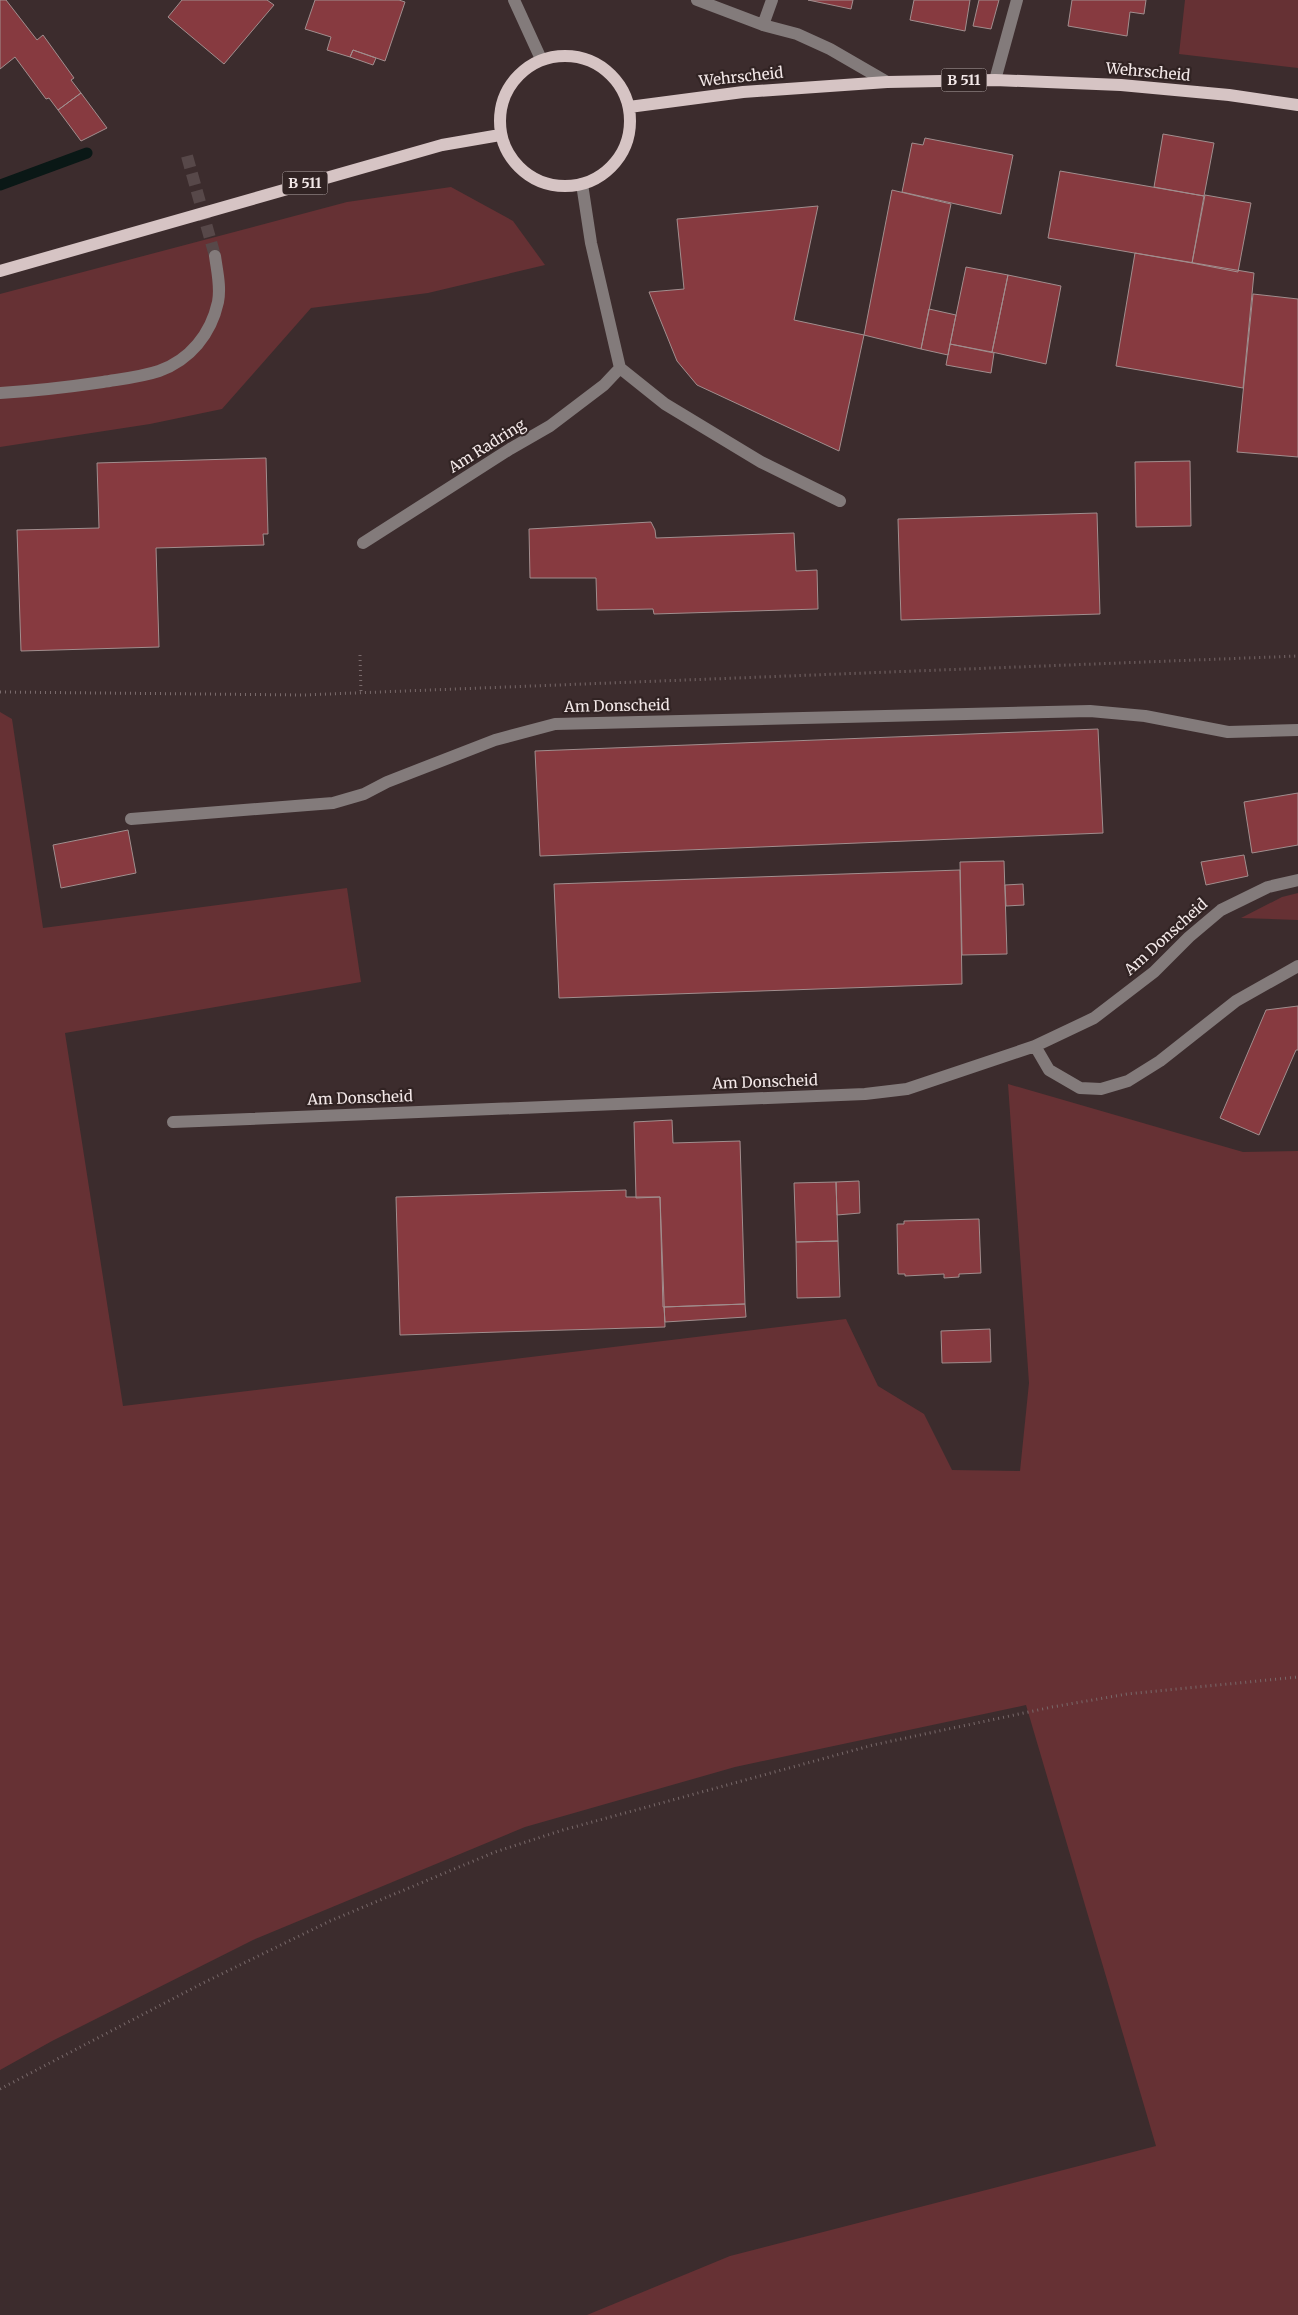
<svg xmlns="http://www.w3.org/2000/svg" width="1298" height="2315" font-family="Merriweather,serif">
<style>
.green{fill:#663134}
.lines{fill:none;stroke-linecap:round;stroke-linejoin:round}
.stream{stroke:#0a1816;stroke-width:11}
.building{fill:#873a40;stroke:#a18e8e}
.minor-tunnel{stroke:#574849;stroke-width:12;stroke-dasharray:12 6;stroke-linecap:butt}
.path{stroke:#796a6b;stroke-width:3;stroke-dasharray:1 4;stroke-linecap:butt}
.minor{stroke:#837b7b;stroke-width:12}
.major{stroke:#d6c4c4;stroke-width:12}
.labels{text-anchor:middle;stroke-width:4.5;stroke-linejoin:round;paint-order:stroke}
.shield{fill:#312323;stroke:#b9adad;stroke-width:1}
.shield-label{font-size:14px;font-weight:bold;fill:#f3e8e8}
.street-label{font-size:15px;fill:#f3e8e8;stroke:#312323}
</style>
<rect width="100%" height="100%" fill="#3c2c2d"/>
<!-- green -->
<path class="green" d="M1185,0H1298V68L1179,54Z
M451,187L513,221L545,265L428,293L311,308L222,409L150,424L0,447V294L347,202Z
M0,712L12,719L43,928L347,888L361,982L65,1033L123,1406L846,1319L878,1386L924,1414L952,1470L1020,1471L1029,1383L1008,1084L1243,1152L1298,1151V2315H587L730,2256L1156,2146L1026,1705L735,1767L525,1827L253,1940L52,2041L0,2070Z
M1298,893V920L1241,918L1282,897Z"/>
<g class="lines">
<!-- stream -->
<path class="stream" d="M0,185L87,153"/>
</g>
<!-- building -->
<path class="building" d="M0,0H6L37,40L43,35L74,78L71,80L81,93L58,110L49,98L46,99L15,57L0,69Z
M182,0H267L274,5L224,64L168,17Z
M315,0H399L405,2L385,61L353,50L350,57L327,50L331,37L305,29Z
M808,0H853L851,9Z
M914,0H970L965,31L910,20Z
M979,0H999L991,29L973,26Z
M1072,0H1146L1144,14L1130,12L1127,36L1068,26Z
M353,50L376,58L373,65L350,57Z
M81,93L107,128L81,141L58,110Z
M1163,134L1214,143L1204,196L1154,187Z
M925,138L1013,155L1001,214L902,192L912,143L923,145Z
M1060,171L1204,196L1192,263L1048,238Z
M892,190L951,204L921,349L864,335Z
M1205,195L1251,203L1238,272L1192,263Z
M818,206L794,320L864,335L839,451L697,385L677,361L649,292L684,289L677,219Z
M1135,253L1254,273L1243,388L1116,366Z
M966,267L1008,275L992,352L950,344Z
M1008,275L1061,286L1046,364L992,352Z
M1253,294L1298,299V457L1237,452Z
M929,309L956,315L948,355L921,349Z
M950,344L994,353L991,373L946,365Z
M266,458L268,534H263L264,545L156,548L159,647L21,651L17,530L99,528L97,463Z
M1190,461L1191,526L1136,527L1135,462Z
M1097,513L1100,614L901,620L898,519Z
M651,522L655,530L656,538L794,533L796,571L817,570L818,609L654,614L653,609L597,610L596,578H530L529,529Z
M1098,729L1103,833L540,856L535,751Z
M1298,793V845L1252,853L1244,802Z
M128,830L136,873L61,888L53,845Z
M1244,855L1248,876L1206,885L1201,862Z
M1004,861L1007,954L962,955L960,862Z
M960,870L962,984L559,998L554,884Z
M1023,884L1024,905L1006,906L1005,885Z
M1298,1006V1050H1296L1259,1135L1220,1118L1266,1010Z
M672,1120L673,1143L740,1141L745,1304L663,1307L660,1197L636,1198L634,1122Z
M859,1181L860,1213L837,1215L836,1182Z
M836,1182L838,1241L796,1242L794,1183Z
M626,1190V1197H660L665,1327L400,1335L396,1197Z
M979,1219L981,1273L959,1274V1277L944,1278V1274L905,1276V1274H898L897,1224H904V1221Z
M838,1241L840,1297L797,1298L796,1242Z
M745,1304L746,1317L665,1322L664,1307Z
M990,1329L991,1362L942,1363L941,1331Z"/>
<g class="lines">
<!-- minor-tunnel -->
<path class="minor-tunnel" d="M187,156L215,256"/>
<!-- path -->
<path class="path" d="M360,655L361,692
M0,692L303,695L1298,656
M0,2089L203,1983L330,1921L495,1852L563,1830L873,1745L1052,1707L1127,1694L1298,1677"/>
<!-- minor -->
<path class="minor" d="M514,0L541,59
M697,0L763,25L797,34L830,49L887,82
M763,25L772,0
M995,80L1017,0
M582,184L591,243L620,368L665,404L761,462L840,501
M0,393C34,391 69,387 103,382C121,379 141,377 159,371C190,360 211,334 218,302C221,287 217,271 215,256
M363,543L510,449L550,426L604,385L620,368
M131,819L333,803L364,794L387,782L495,740L555,724L1090,711L1145,716L1228,732L1298,730
M1035,1046L1049,1070L1080,1088L1101,1089L1128,1081L1160,1061L1236,1001L1298,966
M173,1122L865,1094L907,1089L1035,1046L1094,1018L1154,972L1189,937L1221,910L1268,887L1298,880"/>
<!-- major -->
<path class="major" d="M500 121a65 65 0 1 1 130 0a65 65 0 1 1-130 0Z
M629,107L743,92L887,82L995,80L1121,85L1229,95L1298,105
M0,271L442,145L500,135"/>
</g>
<g class="labels">
<!-- shield labels -->
<g class="shield">
<rect x="941.5" y="68.5" width="45" height="23" rx="4"/>
<rect x="282.5" y="171.5" width="45" height="23" rx="4"/>
</g>
<g class="shield-label">
<text x="964" y="85">B 511</text>
<text x="305" y="188">B 511</text>
</g>
<!-- street labels -->
<g class="street-label">
<text transform="translate(1148 72) rotate(5)" y="5">Wehrscheid</text>
<text transform="translate(741 77) rotate(-6)" y="5">Wehrscheid</text>
<text transform="translate(487 446) rotate(-32)" y="5">Am Radring</text>
<text transform="translate(617 706) rotate(-1)" y="5">Am Donscheid</text>
<text transform="translate(1166 937) rotate(-42)" y="5">Am Donscheid</text>
<text transform="translate(765 1082) rotate(-2)" y="5">Am Donscheid</text>
<text transform="translate(360 1098) rotate(-2)" y="5">Am Donscheid</text>
</g>
</g>
</svg>
